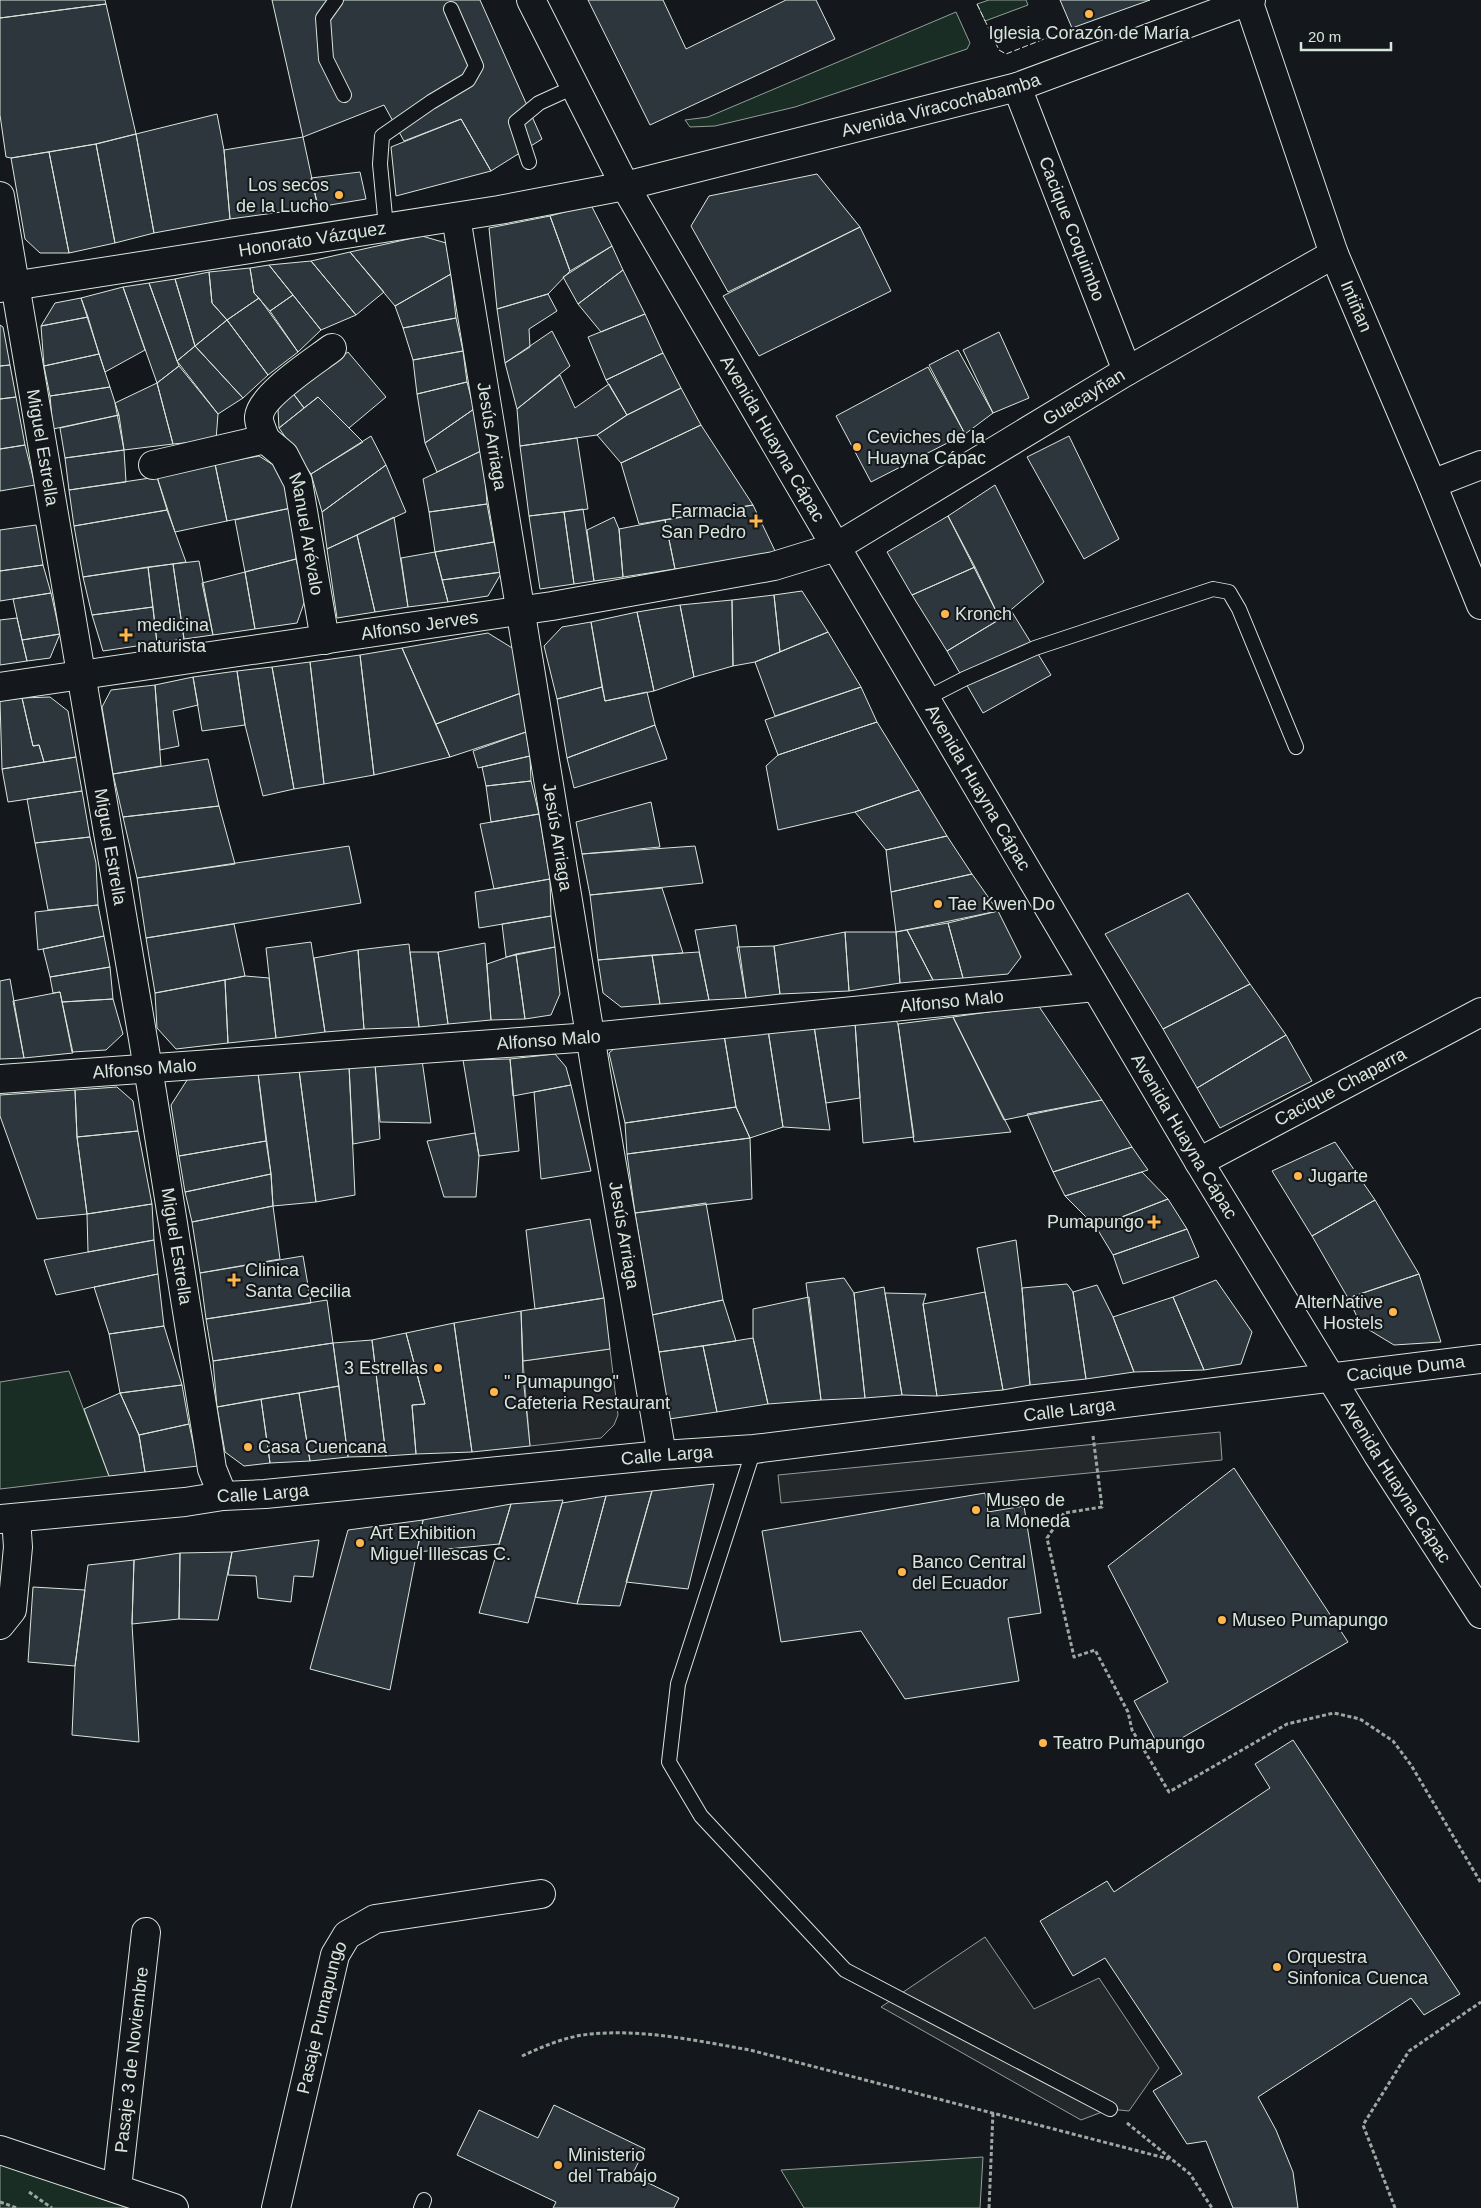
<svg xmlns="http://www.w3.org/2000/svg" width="1481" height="2208" font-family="Helvetica,sans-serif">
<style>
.green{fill:#1a2d24;stroke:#939e99}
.parking{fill:#24282b;stroke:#939e99}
.building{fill:#2c363c;stroke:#d8e6dc}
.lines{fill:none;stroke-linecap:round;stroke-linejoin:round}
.lane-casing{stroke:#d8e6dc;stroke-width:16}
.street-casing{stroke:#d8e6dc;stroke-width:30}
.secondary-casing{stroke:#d8e6dc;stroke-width:30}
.path{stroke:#9da8a2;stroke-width:3;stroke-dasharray:4 2.5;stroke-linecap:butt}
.lane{stroke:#14181c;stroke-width:14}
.street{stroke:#14181c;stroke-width:28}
.secondary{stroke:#14181c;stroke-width:28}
.fence{stroke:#d8e6dc;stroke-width:1;stroke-dasharray:6 2.5;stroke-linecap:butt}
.poi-dot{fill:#ffb74d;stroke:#14181c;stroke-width:2}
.labels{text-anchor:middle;stroke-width:4;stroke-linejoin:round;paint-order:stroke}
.poi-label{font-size:18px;fill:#d8e6dc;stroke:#14181c;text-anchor:start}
.street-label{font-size:18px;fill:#d8e6dc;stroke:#14181c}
</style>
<rect width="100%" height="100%" fill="#14181c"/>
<!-- green -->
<path class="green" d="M989,0H1026L1028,5L985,21L977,4Z
M956,12L970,43L967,49L795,107L715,126L690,127L685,120L708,117Z
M69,1371L109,1476L0,1489V1382Z
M983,2157L980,2208H804L781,2170Z
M0,2163L128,2208H0Z"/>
<!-- parking -->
<path class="parking" d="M610,1349L618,1415L614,1425L601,1438L530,1446L523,1361Z
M1220,1432L1222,1460L781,1503L778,1475Z
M985,1937L1034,2009L1099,1978L1159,2068L1129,2111L1110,2109L1081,2120L881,2007Z"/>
<!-- building -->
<path class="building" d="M0,0H105L106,4L0,18Z
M272,0H480L542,139L491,171L461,119L404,141L384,105L303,137Z
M588,0H663L686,49L786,0H816L835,39L650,125Z
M1060,0H1150L1072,28Z
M106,4L136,134L96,144L11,158L6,157L0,115V18Z
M217,114L224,150L230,219L154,233L136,134Z
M461,119L491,171L396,196L391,147Z
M136,134L154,233L115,243L96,144Z
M303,137L318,207L230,219L224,150Z
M96,144L115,243L69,253L49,152Z
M49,152L69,253H40L25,239L11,158Z
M360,172L366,199L318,207L311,178Z
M817,174L860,227L728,292L691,226L709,196Z
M591,205L612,246L570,271L550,216Z
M550,216L570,271L548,294L497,309L489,228Z
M860,227L891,291L759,356L723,296Z
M422,236L446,243L451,274L395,306L350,252Z
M612,246L623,270L578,304L563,277Z
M350,252L384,292L356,315L311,261Z
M311,261L356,315L321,330L269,265Z
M269,265L293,295L270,311L254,293L250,268Z
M250,268L254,293L259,298L227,320L212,303L209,272Z
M623,270L645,314L601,332L578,304Z
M209,272L212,303L227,320L195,346L175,279Z
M451,274L456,318L403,328L395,306Z
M175,279L195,346L177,361L149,283Z
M149,283L179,366L157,383L123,287Z
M123,287L145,350L105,372L81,298Z
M548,294L557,311L529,329L530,347L505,363L497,309Z
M293,295L321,330L298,352L270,311Z
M81,298L88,317L41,326L55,303Z
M259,298L298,352L268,375L227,320Z
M645,314L663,353L606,380L588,337Z
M88,317L99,354L44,366L41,326Z
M456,318L463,351L413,360L403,328Z
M227,320L268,375L243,398L195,346Z
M0,325L3,327L10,365L0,366Z
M552,331L570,366L517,409L505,363Z
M999,332L1029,398L993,413L963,350Z
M195,346L243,398L218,414L177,361Z
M958,350L993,413L965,434L929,365Z
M463,351L467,382L417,394L413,360Z
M348,352L386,397L349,428L318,397L304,408L292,392Z
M663,353L681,388L627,415L606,380Z
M99,354L110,387L50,396L44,366Z
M10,365L16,397L0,399V366Z
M179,366L218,414L216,440L173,444L157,383Z
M928,367L965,434L871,482L836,416Z
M560,375L575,408L609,384L627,415L597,435L520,446L517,409Z
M467,382L474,409L425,443L417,394Z
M157,383L173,444L124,450L115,403Z
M110,387L119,415L53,429L50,396Z
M681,388L701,425L621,463L597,435L627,415Z
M292,392L304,408L279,428L278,410Z
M16,397L25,445L0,449V399Z
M318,397L363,442L311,474L279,428Z
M474,409L483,450L437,472L425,443Z
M119,415L124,450L65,458L60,428Z
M701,425L753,505L639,524L621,463Z
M371,436L386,465L322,512L311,474Z
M1069,436L1119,539L1084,559L1027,457Z
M577,438L588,509L529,516L520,446Z
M25,445L35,485L0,491V449Z
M124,450L126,482L69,490L65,458Z
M483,450L487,504L429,512L423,479Z
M259,456L286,473L291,508L227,521L215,464Z
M215,464L227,521L175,532L157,477Z
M386,465L406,512L327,549L322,512Z
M157,477L167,510L74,526L69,490Z
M995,485L1044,582L1000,619L948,516Z
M487,504L494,542L435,552L429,512Z
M753,505L777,555L675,569L665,520Z
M291,508L296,559L245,572L235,520Z
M583,509L594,581L574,584L564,512Z
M167,510L186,562L83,577L74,526Z
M564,512L574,584L540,589L529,516Z
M948,516L975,567L912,595L887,552Z
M394,517L408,607L375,612L357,535Z
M614,517L619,529L623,577L594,581L587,530Z
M665,520L675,569L623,577L619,529Z
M36,525L43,565L0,571V530Z
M357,535L375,612L337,618L327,549Z
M494,542L502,572L442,580L435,552Z
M435,552L448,602L408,607L401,558Z
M296,559L305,600L297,623L255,629L245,572Z
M199,561L213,635L184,639L173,564Z
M173,564L184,639L157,643L148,567Z
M43,565L51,593L0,601V571Z
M148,567L153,607L92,615L83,577Z
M975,567L1000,619L947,651L912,595Z
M245,572L255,629L213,635L202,583Z
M502,572L488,596L448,602L442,580Z
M802,591L828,632L780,652L774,595Z
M51,593L60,634L22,640L13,599Z
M774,595L780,652L755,662L733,666L732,600Z
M732,600L733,666L694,677L680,605Z
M680,605L694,677L654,691L637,612Z
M153,607L157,643L103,651L92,615Z
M637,612L654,691L605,701L591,622Z
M1012,612L1051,675L983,713L947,651Z
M17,618L27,661L0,665V620Z
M591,622L602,687L557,699L544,646L562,627Z
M828,632L861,687L775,716L755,662Z
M488,633L517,651L521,693L436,724L402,648Z
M60,634L50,658L27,661L22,640Z
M402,648L450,757L374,775L360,655Z
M360,655L374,775L324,784L310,662Z
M310,662L324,784L294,789L272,667Z
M272,667L294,789L263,796L245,725L237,671Z
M237,671L245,725L202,731L193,677Z
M193,677L198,705L173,711L179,746L160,750L155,685Z
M155,685L161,766L113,774L102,707L111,690Z
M602,687L605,701L647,692L655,725L567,758L557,699Z
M861,687L877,722L778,755L765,720Z
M521,693L526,732L450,757L436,724Z
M50,697L68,711L76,757L44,762L39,745L33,746L22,698Z
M22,698L33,746L39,745L44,762L2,769L0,701Z
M877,722L919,790L855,812L778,830L766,766L778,755Z
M655,725L667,759L574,788L567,758Z
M526,732L530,756L478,768L473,751Z
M530,756L531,781L486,786L482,767Z
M76,757L82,791L8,802L2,769Z
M208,759L219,806L123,817L113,774Z
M531,781L539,814L491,822L486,786Z
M919,790L947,836L886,850L855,812Z
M82,791L90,837L35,843L27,799Z
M651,802L660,847L582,854L576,822Z
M219,806L235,864L137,878L123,817Z
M539,814L550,879L494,889L480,824Z
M947,836L972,874L891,892L886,850Z
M90,837L96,863L98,905L48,910L35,843Z
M349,846L361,903L146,938L137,878Z
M695,846L703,883L590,895L582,854Z
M972,874L998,911L896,932L891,892Z
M550,879L551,916L479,928L475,892Z
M662,888L683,953L598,960L590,895Z
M1188,893L1250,984L1163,1029L1105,934Z
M98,905L104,936L38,950L35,912Z
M998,911L1021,957L1008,974L963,978L948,923Z
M551,916L555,947L506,957L502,924Z
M948,923L963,978L933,980L907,930Z
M234,924L245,976L155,993L146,938Z
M736,925L746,998L709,1000L695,930Z
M907,930L933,980L900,983L896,932Z
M845,932L849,991L780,994L774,946Z
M845,932H896L900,983L849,991Z
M104,936L110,967L50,977L43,949Z
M311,942L325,1032L276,1038L266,948Z
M485,943L491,1020L448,1024L438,952Z
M409,944L419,1027L364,1029L358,950Z
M774,946L780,994L746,998L737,947Z
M555,947L560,994L551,1015L525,1019L516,954Z
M358,950L364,1029L325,1032L314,958Z
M410,952H438L448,1024L419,1027Z
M699,952L709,1000L660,1004L652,955Z
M516,954L525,1019L491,1020L487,964Z
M652,955L660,1004L621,1007L603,993L598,960Z
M110,967L113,999L62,1002L60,992L53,993L50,977Z
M245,976L269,978L276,1038L228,1043L225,980Z
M10,979L24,1058L0,1059V981Z
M225,980L228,1043L176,1049L157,1028L155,993Z
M1250,984L1286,1035L1197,1088L1163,1029Z
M60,992L73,1053L24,1058L13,1001Z
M113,999L123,1034L106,1050L72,1052L62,1002Z
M1038,1005L1102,1100L1004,1120L953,1017Z
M894,1017L898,1024L914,1137L863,1143L855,1022Z
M953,1017L1011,1132L914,1142L898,1024Z
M855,1022L860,1098L826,1103L814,1026Z
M814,1026L830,1130L783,1127L768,1030Z
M768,1030L783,1127L750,1138L736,1107L724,1035Z
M724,1035L736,1107L625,1123L609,1053L622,1042Z
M1286,1035L1312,1081L1220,1128L1197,1088Z
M555,1054L566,1067L571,1085L513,1096L510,1059Z
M510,1059L519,1151L479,1156L463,1060Z
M422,1060L431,1123L380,1122L375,1064Z
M375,1064L380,1139L353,1144L349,1066Z
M349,1066L355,1195L316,1202L299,1070Z
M299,1070L316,1202L273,1206L271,1174L258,1073Z
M258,1073L266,1141L179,1156L171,1105L189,1077Z
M571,1085L591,1171L541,1179L534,1092Z
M117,1087L133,1101L138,1131L77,1137L75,1090Z
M75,1090L77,1137L87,1214L37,1219L0,1116V1095Z
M1102,1100L1132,1147L1053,1172L1027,1114Z
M736,1107L750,1138L627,1154L625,1123Z
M138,1131L152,1204L87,1214L77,1137Z
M475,1133L479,1156L476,1197H444L427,1141Z
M750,1138L752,1199L635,1213L627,1154Z
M266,1141L271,1174L185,1192L179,1156Z
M1335,1142L1375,1200L1312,1236L1272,1171Z
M1132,1147L1148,1170L1065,1196L1053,1172Z
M1142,1172L1168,1199L1096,1227L1065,1196Z
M271,1174L273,1206L192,1222L185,1192Z
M1168,1199L1187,1229L1113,1255L1096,1227Z
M1375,1200L1419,1274L1348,1298L1312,1236Z
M706,1203L723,1300L652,1315L635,1213Z
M152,1204L154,1240L88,1252L87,1214Z
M273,1206L280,1259L200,1273L192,1222Z
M590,1219L604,1298L535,1309L526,1230Z
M1187,1229L1199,1257L1123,1284L1113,1255Z
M154,1240L158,1274L56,1295L44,1260Z
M1016,1240L1022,1288L1030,1385L1003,1390L977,1248Z
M303,1256L311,1303L206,1319L200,1273Z
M158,1274L164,1326L109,1334L94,1287Z
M1419,1274L1441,1342L1394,1345L1361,1325L1348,1298Z
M844,1278L854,1293L865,1398L821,1400L806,1283Z
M1216,1280L1252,1332L1241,1364L1204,1370L1173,1297Z
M1067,1284L1073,1292L1086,1379L1030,1385L1022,1288Z
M1097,1285L1113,1317L1134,1372L1086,1379L1073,1292Z
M884,1287L902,1395L865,1398L854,1293Z
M985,1292L1003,1390L937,1396L923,1304Z
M885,1293L926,1294L923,1304L937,1396L902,1395Z
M809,1297L821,1400L768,1404L753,1338V1309Z
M1173,1297L1204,1370L1134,1372L1113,1317Z
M604,1298L610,1349L523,1361L521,1311Z
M327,1300L333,1343L213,1361L206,1319Z
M723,1300L736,1341L659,1352L652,1315Z
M521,1311L523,1376L530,1446L472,1452L454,1323Z
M454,1323L472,1452L416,1454L412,1405L425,1404L406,1333Z
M164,1326L182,1385L120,1393L109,1334Z
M406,1333L425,1404L412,1405L416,1454L386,1456L372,1340Z
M753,1338L768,1404L717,1412L703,1346Z
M372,1340L386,1456L348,1457L333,1343Z
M333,1343L339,1386L217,1407L213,1361Z
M703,1346L717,1412L669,1419L659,1352Z
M182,1385L189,1424L139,1435L120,1393Z
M339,1386L348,1457L310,1461L299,1393Z
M120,1393L139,1435L145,1472L109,1476L84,1409Z
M299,1393L310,1461L270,1463L261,1399Z
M261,1399L270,1463L244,1466L225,1452L217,1407Z
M189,1424L198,1466L145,1472L139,1435Z
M1234,1468L1348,1642L1161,1750L1134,1701L1168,1682L1108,1566Z
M714,1484L688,1589L626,1582L652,1491Z
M652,1491L620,1606L577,1604L606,1496Z
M985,1493L988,1512L1024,1506L1041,1613L1008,1618L1019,1681L905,1699L861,1631L781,1642L762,1531Z
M606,1496L577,1604L535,1597L562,1503Z
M563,1500L528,1623L479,1613L511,1504Z
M511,1504L499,1544L417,1552L423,1520Z
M423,1520L390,1690L310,1669L348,1530Z
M319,1540L313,1577L294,1576L291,1602L258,1598L256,1576L228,1575L232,1552Z
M232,1552L218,1620L179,1619L180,1553Z
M180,1553L179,1619L132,1624L134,1560Z
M134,1560L132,1624L139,1742L72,1735L75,1666L88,1565Z
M33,1587L85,1590L75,1666L28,1662Z
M1293,1740L1460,1994L1424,2015L1411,1998L1258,2097L1276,2130L1293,2172L1298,2208H1233L1206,2141L1187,2144L1153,2091L1182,2074L1105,1958L1073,1976L1040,1921L1107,1881L1114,1892L1270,1788L1255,1764Z
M554,2105L645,2149L632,2175L679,2198L674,2208H553L556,2202L457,2155L479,2110L538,2138Z"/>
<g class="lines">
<!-- lane casing -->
<g class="lane-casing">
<path id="lane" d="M336,0L323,18L326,59L344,95
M529,162L516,122L539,103L574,87
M386,227L380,164L382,136L431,102L468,80L476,66L451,9
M925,699L964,679L1035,648L1213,589L1229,592L1239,609L1296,747
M754,1449L678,1684L669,1762L701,1816L845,1970L1110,2109
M421,2208L424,2200"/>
</g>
<!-- street casing -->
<g class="street-casing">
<g id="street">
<path id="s1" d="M1248,0L1334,254L1432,484L1481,605"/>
<path id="s2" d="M1017,87L1127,371"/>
<path id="s3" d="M0,196L152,1092L209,1449L212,1469L223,1496"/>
<path id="s4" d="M456,217L597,1078L662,1455"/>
<path id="s5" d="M0,288L499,210L625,186"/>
<path id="s6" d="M265,439L284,455L298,482L325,640"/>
<path d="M265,439C264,433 258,423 259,417C260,396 315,361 332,348"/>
<path d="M153,465L265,439"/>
<path d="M1432,484L1481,465"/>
<path id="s7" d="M0,687L552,606L774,566L836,547L1127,371L1334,254"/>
<path id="s8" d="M0,1079L591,1037L1095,987"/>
<path id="s9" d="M1199,1162L1481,1012"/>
<path d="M0,2150L174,2208"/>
<path id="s10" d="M117,2188L146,1932"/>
<path id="s11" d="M276,2208L335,1955L347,1935L375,1919L541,1894"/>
</g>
</g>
<!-- secondary casing -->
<g class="secondary-casing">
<g id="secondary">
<path id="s12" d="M531,0L625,186L836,547L1199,1162L1378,1455L1481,1614"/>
<path id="s13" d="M625,186L1017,87L1251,0"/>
<path id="s14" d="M0,1519L185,1502L223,1496L265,1494L662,1455L754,1449L1481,1359"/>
<path d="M0,1625L12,1610L18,1547L16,1518"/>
</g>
</g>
<!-- path -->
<path class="path" d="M1093,1436L1102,1507L1064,1513L1047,1538L1074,1657L1095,1650L1128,1712L1132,1730L1169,1792L1287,1724L1334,1713L1360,1719L1393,1741L1411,1765L1481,1883
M522,2056C544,2046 567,2036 591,2034C644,2029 698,2041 750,2050L1169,2159
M1127,2123L1190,2174L1212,2208
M29,2192L52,2208
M0,2202L17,2208
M989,2208L993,2112
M1395,2208L1363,2125L1409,2051L1481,2002"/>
<!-- lane -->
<use href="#lane" class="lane"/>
<!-- street -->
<use href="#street" class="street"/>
<!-- secondary -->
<use href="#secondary" class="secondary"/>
<!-- fence -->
<path class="fence" d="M977,4L999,50L1006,54L1072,28"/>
</g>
<!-- markers -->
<g class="poi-dot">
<circle cx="1089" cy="14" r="5"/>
<circle cx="339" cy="195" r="5"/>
<circle cx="857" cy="447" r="5"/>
<path d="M753.5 513.5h5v5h5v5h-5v5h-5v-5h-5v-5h5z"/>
<circle cx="945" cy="614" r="5"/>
<path d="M123.5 627.5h5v5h5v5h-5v5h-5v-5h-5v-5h5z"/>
<circle cx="938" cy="904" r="5"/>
<circle cx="1298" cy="1176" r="5"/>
<path d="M1151.5 1214.5h5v5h5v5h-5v5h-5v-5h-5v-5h5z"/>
<path d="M231.5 1272.5h5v5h5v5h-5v5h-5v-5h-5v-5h5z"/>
<circle cx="1393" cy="1312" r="5"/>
<circle cx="438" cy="1368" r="5"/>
<circle cx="494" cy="1392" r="5"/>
<circle cx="248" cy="1447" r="5"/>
<circle cx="976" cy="1510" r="5"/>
<circle cx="360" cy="1543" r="5"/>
<circle cx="902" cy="1572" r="5"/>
<circle cx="1222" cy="1620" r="5"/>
<circle cx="1043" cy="1743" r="5"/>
<circle cx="1277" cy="1967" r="5"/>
<circle cx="558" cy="2165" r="5"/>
</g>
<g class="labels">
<!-- poi labels -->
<g class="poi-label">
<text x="1089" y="39" text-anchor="middle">Iglesia Corazón de María</text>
<text x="329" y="191" text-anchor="end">Los secos<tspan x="329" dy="21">de la Lucho</tspan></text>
<text x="867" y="443">Ceviches de la<tspan x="867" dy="21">Huayna Cápac</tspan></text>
<text x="746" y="517" text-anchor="end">Farmacia<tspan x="746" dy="21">San Pedro</tspan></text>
<text x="955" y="620">Kronch</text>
<text x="137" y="631">medicina<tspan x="137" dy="21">naturista</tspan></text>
<text x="948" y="910">Tae Kwen Do</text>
<text x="1308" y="1182">Jugarte</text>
<text x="1144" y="1228" text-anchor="end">Pumapungo</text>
<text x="245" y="1276">Clinica<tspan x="245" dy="21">Santa Cecilia</tspan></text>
<text x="1383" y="1308" text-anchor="end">AlterNative<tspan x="1383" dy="21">Hostels</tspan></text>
<text x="428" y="1374" text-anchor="end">3 Estrellas</text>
<text x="504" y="1388">" Pumapungo"<tspan x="504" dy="21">Cafeteria Restaurant</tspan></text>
<text x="258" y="1453">Casa Cuencana</text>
<text x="986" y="1506">Museo de<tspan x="986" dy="21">la Moneda</tspan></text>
<text x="370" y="1539">Art Exhibition<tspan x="370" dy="21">Miguel Illescas C.</tspan></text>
<text x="912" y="1568">Banco Central<tspan x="912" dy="21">del Ecuador</tspan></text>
<text x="1232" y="1626">Museo Pumapungo</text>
<text x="1053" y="1749">Teatro Pumapungo</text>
<text x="1287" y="1963">Orquestra<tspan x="1287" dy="21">Sinfonica Cuenca</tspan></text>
<text x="568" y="2161">Ministerio<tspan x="568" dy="21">del Trabajo</tspan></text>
</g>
<!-- street labels -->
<g class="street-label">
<text dy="6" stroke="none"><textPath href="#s13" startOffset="326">Avenida Viracochabamba</textPath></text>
<text dy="6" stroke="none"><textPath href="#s2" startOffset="152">Cacique Coquimbo</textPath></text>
<text dy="6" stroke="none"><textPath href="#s5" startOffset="316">Honorato Vázquez</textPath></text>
<text dy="6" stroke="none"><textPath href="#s1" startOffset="325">Intiñan</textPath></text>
<text dy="6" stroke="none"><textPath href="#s7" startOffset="1138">Guacayñan</textPath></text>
<text dy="6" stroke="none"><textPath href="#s4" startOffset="222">Jesús Arriaga</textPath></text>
<text dy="6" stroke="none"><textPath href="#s12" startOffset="501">Avenida Huayna Cápac</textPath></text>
<text dy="6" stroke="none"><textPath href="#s3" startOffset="255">Miguel Estrella</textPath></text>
<text dy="6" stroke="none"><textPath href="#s6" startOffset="108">Manuel Arévalo</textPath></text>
<text dy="6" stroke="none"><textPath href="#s7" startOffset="424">Alfonso Jerves</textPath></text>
<text dy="6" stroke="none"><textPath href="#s12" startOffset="906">Avenida Huayna Cápac</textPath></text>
<text dy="6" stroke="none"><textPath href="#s4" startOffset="628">Jesús Arriaga</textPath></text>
<text dy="6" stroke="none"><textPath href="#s3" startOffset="660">Miguel Estrella</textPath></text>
<text dy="6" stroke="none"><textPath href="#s8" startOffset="955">Alfonso Malo</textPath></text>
<text dy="6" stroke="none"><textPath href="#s8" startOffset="550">Alfonso Malo</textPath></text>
<text dy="6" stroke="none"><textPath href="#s8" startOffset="145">Alfonso Malo</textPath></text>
<text dy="6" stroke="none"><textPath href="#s9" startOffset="160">Cacique Chaparra</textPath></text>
<text dy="6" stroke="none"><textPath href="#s12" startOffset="1311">Avenida Huayna Cápac</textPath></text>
<text dy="6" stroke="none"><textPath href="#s4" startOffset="1032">Jesús Arriaga</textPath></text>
<text dy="6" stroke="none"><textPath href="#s3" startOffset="1065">Miguel Estrella</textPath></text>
<text dy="6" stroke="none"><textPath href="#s14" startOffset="1414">Cacique Duma</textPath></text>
<text dy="6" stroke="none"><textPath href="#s14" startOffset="1075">Calle Larga</textPath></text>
<text dy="6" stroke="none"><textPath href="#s14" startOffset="670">Calle Larga</textPath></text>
<text dy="6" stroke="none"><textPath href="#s12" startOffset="1716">Avenida Huayna Cápac</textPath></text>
<text dy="6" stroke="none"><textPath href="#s14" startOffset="264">Calle Larga</textPath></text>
<text dy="6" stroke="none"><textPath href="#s11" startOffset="196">Pasaje Pumapungo</textPath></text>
<text dy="6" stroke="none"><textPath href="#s10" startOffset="129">Pasaje 3 de Noviembre</textPath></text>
</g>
</g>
<!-- scale -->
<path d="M1301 42v8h90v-8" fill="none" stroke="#d8e6dc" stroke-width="2.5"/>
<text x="1308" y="42" font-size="15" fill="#d8e6dc" stroke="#14181c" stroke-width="4" paint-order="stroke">20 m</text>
</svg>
